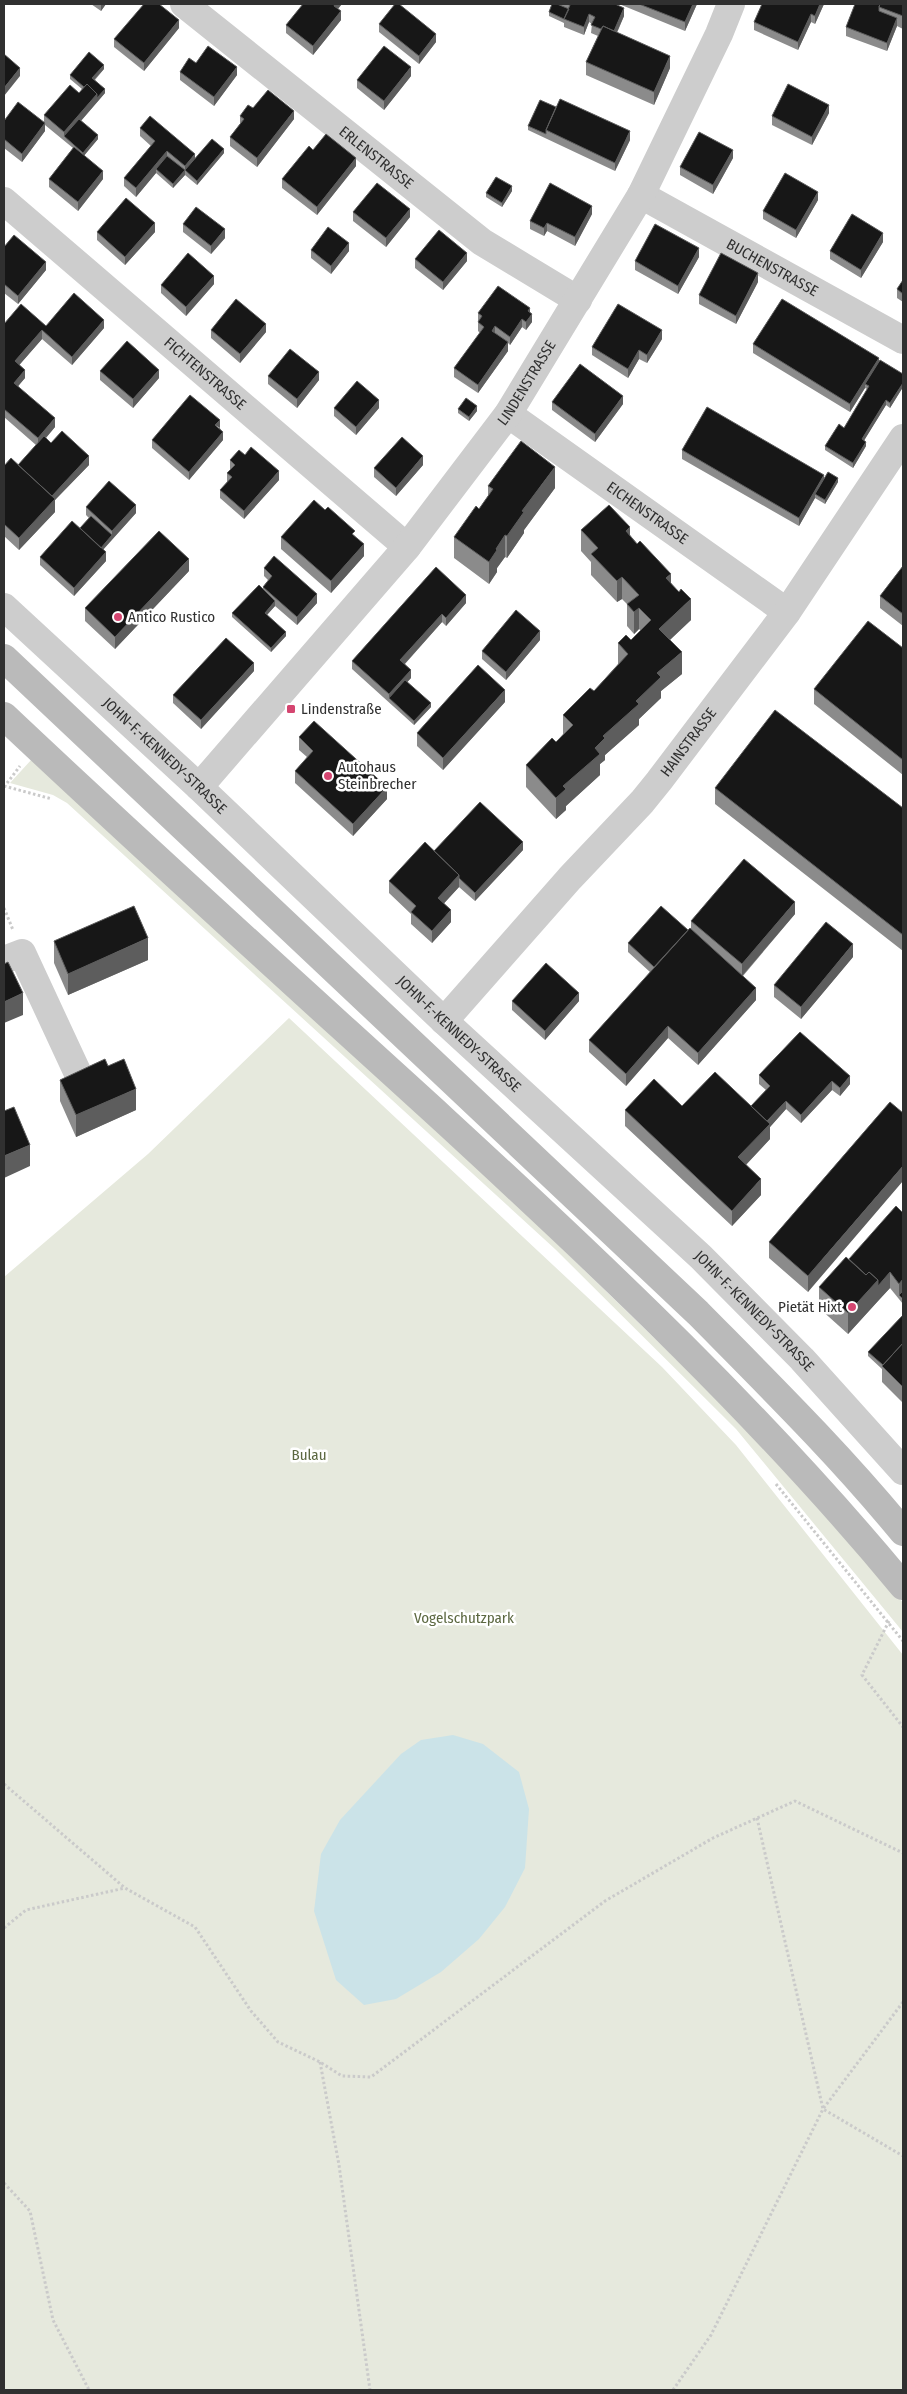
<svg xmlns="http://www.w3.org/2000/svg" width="907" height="2394" font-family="'Fira Sans Condensed',sans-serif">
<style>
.green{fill:#e6e9dd}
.water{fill:#cbe3e8}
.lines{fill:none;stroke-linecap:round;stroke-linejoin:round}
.path{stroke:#cacaca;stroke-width:3;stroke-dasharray:2.5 2.5;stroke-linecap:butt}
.minor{stroke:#cdcdcd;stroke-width:28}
.secondary{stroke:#bababa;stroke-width:28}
.wall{fill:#8b8b8b}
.shaded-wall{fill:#5d5d5d}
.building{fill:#171717;stroke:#5d5d5d}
.poi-dot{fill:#d54570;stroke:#fff;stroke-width:2}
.labels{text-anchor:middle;stroke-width:5;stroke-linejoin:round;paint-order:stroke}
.street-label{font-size:15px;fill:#303030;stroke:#fff}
.poi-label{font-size:15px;fill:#303030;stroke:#fff;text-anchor:start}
.park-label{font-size:15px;fill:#5c6841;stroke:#fff}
</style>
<rect width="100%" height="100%" fill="#fff"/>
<!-- green -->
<path class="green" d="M32,759L515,1203L776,1456L843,1529L903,1603V1632L736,1429L555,1249L67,803L53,795L10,783Z
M289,1018L662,1367L736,1445L903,1655V2390H4V1277L148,1154Z"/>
<!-- water -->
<path class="water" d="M453,1735L483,1744L519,1772L529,1809L525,1868L505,1907L479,1939L441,1972L396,1999L364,2005L336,1980L314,1911L321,1854L340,1820L401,1754L421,1740Z"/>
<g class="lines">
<!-- path -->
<path class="path" d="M4,786L52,799
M4,787L20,766
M4,908L13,930
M776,1484L903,1641
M889,1621L862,1675L903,1727
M4,1784L125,1888L195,1927L251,2011L278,2042L320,2062L342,2076L371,2077L605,1901L713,1838L795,1801L903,1853
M4,1928L26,1910L125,1888
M903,2002L823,2109L903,2156
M320,2062L339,2165L370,2390
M4,2183L30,2211L53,2320L89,2390
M673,2390L711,2335L823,2109L757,1818"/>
<!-- minor -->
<g class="minor">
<path id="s1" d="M184,4L482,242L578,300"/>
<path id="s2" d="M641,195L903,340"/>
<path id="s3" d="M4,201L407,547"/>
<path id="s4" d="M508,414L787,612"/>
<path id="s5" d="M4,607L199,787L444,1021L701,1257L802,1359L903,1471"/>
<path id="s6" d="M199,787L407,547L508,414L641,195L719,34L731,4"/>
<path d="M4,960L22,953L81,1080"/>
<path id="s7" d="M444,1021L570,878L642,802L659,781L787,612L903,438"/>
</g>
<!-- secondary -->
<path class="secondary" d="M4,658L698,1313C768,1384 840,1455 903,1532
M4,716C149,853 297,986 444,1120C605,1268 764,1418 903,1586"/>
</g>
<!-- wall -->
<path class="wall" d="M91,4H106L101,11Z
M552,4H615L624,16L617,33L670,68L654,105L586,75V62L598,36L591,33L592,24L589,22L584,35L564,27V23L549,16V12Z
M619,4H697L685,31Z
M824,4L815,24L811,22L798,50L754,30V22Z
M855,4H903V29L897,26L887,51L846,36V27Z
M338,9L341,20L313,55L286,33V25Z
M379,24L436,42L419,64L379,32Z
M179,28L144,71L114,47V39Z
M196,63L237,75L214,106L180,80V72Z
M104,69L95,80L105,93L81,121L98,139L84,155L103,179L78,211L49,187V179L73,148L45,125V131L22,162L4,148V121L44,122V115L79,93L82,89L70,79V75Z
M411,76L384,110L357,88V80Z
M829,113L812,145L772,125V116Z
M240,116L294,119L257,167L230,146V137L240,124Z
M528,126L630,140L615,171L528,130Z
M140,128L195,159L224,153L197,185L185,175L173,188L156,173L136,197L124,186V178L151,146L140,136Z
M313,150L356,166L317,215L282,188V179Z
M733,158L713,194L680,175V167Z
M512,191L502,207L486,197V193Z
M818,200L796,238L763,219V211Z
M353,212L410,217L386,247L353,221Z
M592,214L575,246L547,231L544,236L530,229V221Z
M183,224L225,238L211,254L183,232Z
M97,232H155L125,265L97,240Z
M883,242L861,278L830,259V251Z
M4,247L46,270L18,304L4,293Z
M311,250L349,251L331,274L311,258Z
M699,257L678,294L635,270V261Z
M415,259L467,261L443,290L415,268Z
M903,280V302L897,298V289Z
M758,282L736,324L699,304V295Z
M214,284L186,316L161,293V285Z
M530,312L532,322L526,330L522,327L510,345L508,343V351L478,393L454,377V368L480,333L478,331V313Z
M4,324L104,328L72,365L42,339L19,365L25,378L18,386L55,427L46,438L51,443L89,465L55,500V512L19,550L4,536V466L18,465L36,445L4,417Z
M211,330L266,332L240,363L211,338Z
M662,339L647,363L639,359L628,378L592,355V347Z
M753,344L879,362L903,374V387L890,408L886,405L864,440L866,446L853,468L825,450V446L844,428L867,389L865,388L850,412L753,353Z
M100,371L159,378L133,408L100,380Z
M268,376L319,380L297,408L268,384Z
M552,402L623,404L595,442L552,410Z
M334,408H379L356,435L334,416Z
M458,409L477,411L469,421L458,413Z
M220,428L223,440L189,480L152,448V440Z
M682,450L824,479L838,482L825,504L815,498L799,526L682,459Z
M245,455L279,480L244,519L220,498V490L227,482V473L231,469H230V460Z
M423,465L396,496L374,477V468Z
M488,486L555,488L524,530V533L507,558L505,557L497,568V572L489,584L454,558V537L479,509L488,496Z
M86,507L136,513L103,550L106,561L74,596L40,565V557L80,528L89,518L86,515Z
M325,510L355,536L364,556L331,593L281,549V537Z
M581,530L630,535L671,583L691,620L670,640L682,674L661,691V698L639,719V725L605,755V760L600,764V775L566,806V810L556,819L526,787V765L556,742L563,734V715L594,691L618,664V643L631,640L641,631L639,629L634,634L627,626V604L622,599L617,602L591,575V562L581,551Z
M903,566V626L880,608V596Z
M436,567L466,603L446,626L442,622L405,664L411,678L407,682L431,707L414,725L352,669V661Z
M264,568L317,603L297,625L275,606L267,615L286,636L271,652L232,617V613L263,589V587L268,580L264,576Z
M189,571L115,649L85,621V608Z
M540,640L506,680L482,659V651Z
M903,648V775L814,704V689Z
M254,671L201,729L173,703V695Z
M505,702L443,770L417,746V733Z
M299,737L387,799L353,836L295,783V771L307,757L299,750Z
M715,788L903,808V951L715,804Z
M523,850L475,901L459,887L444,903L451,922L432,943L411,924V914L389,893V881L434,851Z
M795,914L743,976L756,1000L698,1065L668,1038L626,1086L589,1052V1040L650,972L628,952V943L691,929V921Z
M54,941L148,960L68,995L54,963Z
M853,957L801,1019L774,997V985Z
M512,1001H579L545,1040L512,1010Z
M800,1032L850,1084L840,1096L832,1090L801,1123L786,1109L770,1127V1139L746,1165L761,1195L732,1226L625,1126V1110L751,1106L766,1090L759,1084V1075Z
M108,1066L136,1110L76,1137L60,1101V1080Z
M890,1102L808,1292L769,1258V1242Z
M903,1213V1304L890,1288L878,1301L848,1334L819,1308V1287L849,1259Z
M903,1315V1403L882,1382V1369L868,1356V1352Z"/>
<!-- shaded-wall -->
<path class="shaded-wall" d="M101,4H106L101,11Z
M335,4H342L334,14V6Z
M693,4H697L685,31V22Z
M820,4H824L815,24V16Z
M624,8V16L612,43V34Z
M341,11V20L313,55V46Z
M589,14V22L584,35V27Z
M811,14V22L798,50V42Z
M897,18V26L887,51V43Z
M179,20V28L144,71V63Z
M436,34V42L419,64V56Z
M670,56V68L654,105V92Z
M104,65V69L92,82V78Z
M237,67V75L214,106V97Z
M411,67V76L384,110V101Z
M20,68V76L4,96V88Z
M105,89V93L66,138L64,136V132L97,94Z
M829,105V113L812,145V137Z
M294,111V119L257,167V158Z
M45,123V131L22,162V154Z
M630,131V140L615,171V163Z
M98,135V139L83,157V153Z
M224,149V153L197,185V181Z
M733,150V158L713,194V185Z
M167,151V160L156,169V173L136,197V188Z
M195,154V163L185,170V166Z
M356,158V166L317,215V207Z
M185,170V175L173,188V184Z
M103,171V179L78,211V202Z
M512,186V191L502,207V203Z
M818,192V200L796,238V230Z
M592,206V214L575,246V237Z
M410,209V217L386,247V238Z
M155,223V232L125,265V257Z
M547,223V231L544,236V228Z
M225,229V238L211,254V246Z
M883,233V242L861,278V270Z
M349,243V251L331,274V266Z
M699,248V257L678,294V286Z
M467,253V261L443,290V282Z
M46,262V270L18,304V296Z
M758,273V282L736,324V316Z
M214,276V284L186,316V307Z
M530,308V317L532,314V322L526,330V322L528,311Z
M522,319V327L510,345V337Z
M104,320V328L72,365V357Z
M266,324V332L240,363V354Z
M495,326V334L492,331Z
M42,330V339L15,370V361Z
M662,330V339L647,363V355Z
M508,342V351L478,393V385Z
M639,350V359L628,378V369Z
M879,358V367L865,384V388L850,412V404Z
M25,370V378L14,391V383Z
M159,370V378L133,408V399Z
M319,372V380L297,408V399Z
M903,383V387L890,408V403Z
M623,396V404L595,442V434Z
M379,400V408L356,435V427Z
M886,400V405L862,444V439Z
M477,406V411L469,421V417Z
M55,418V427L38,447V438Z
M220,420V428L215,425Z
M223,432V440L189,480V472Z
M866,442V446L853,468V463Z
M89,456V465L55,500V512L19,550V538L50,498Z
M423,456V465L396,496V488Z
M555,467V488L524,530V533L507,558V536L522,511Z
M279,471V480L244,519V511Z
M824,475V483L815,494V498L799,526V518Z
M838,478V482L825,504V500Z
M136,505V513L99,554V550L112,535V531Z
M630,527V549L626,531Z
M505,535V557L497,568V572L489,584V562L496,549Z
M364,544V556L331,593V581Z
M106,552V561L74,596V588Z
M189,559V571L115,649V637Z
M671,574V595L666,578Z
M622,577V599L617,602V581Z
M317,594V603L297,625V617Z
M466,595V603L446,626V618Z
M691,599V620L659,650V629Z
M275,601V606L265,617V613Z
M639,608V629L634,634V612Z
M442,614V622L400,669V660Z
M540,631V640L506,680V672Z
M286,632V636L271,652V648Z
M682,652V674L661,691V698L639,719V725L605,755V760L600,764V775L566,806V810L556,819V798L563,786L595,748L603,736L636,701L657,673Z
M254,663V671L201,729V720Z
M411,670V678L391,700L389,698V694Z
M505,690V702L443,770V758Z
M431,703V707L414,725V721Z
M387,787V799L353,836V824Z
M523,842V850L475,901V893Z
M459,875V887L438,910V898Z
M795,902V914L742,976V964Z
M451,910V922L432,943V931Z
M148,938V960L68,995V974Z
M853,944V957L801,1019V1007Z
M756,988V1000L698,1065V1053Z
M23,993V1015L4,1023V1002Z
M579,993V1001L545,1040V1031Z
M668,1026V1038L626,1086V1074Z
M850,1076V1084L840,1096V1088Z
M832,1081V1090L801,1123V1115Z
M136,1089V1110L76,1137V1115Z
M786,1101V1109L770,1127V1139L738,1173V1157L764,1125Z
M30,1145V1166L4,1178V1156Z
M903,1166V1181L808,1292V1276Z
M761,1179V1195L732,1226V1211Z
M890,1272V1288L878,1301L848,1334V1313L878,1280Z
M903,1279V1295H899V1300V1284Z"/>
<!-- building -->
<path class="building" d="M144,4H159L179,20L144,63L114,39Z
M303,4H335L334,6L341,11L313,46L286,25Z
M395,4H399L436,34L419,56L379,24Z
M552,4H557L569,9L564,19L549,12Z
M566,4H615L624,8L614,31L603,26L601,29L591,25L595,17L589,14L584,27L564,19L570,5Z
M639,4H693L685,22Z
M762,4H820L815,16L811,14L798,42L754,22Z
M855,4H880L879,7V11L897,18L887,43L846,27Z
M880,4H903V16L879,7Z
M603,26L670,56L654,92L586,62Z
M208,46L237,67L214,97L180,72L189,58L196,63Z
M384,46L411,67L384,101L357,80Z
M89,52L104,65L92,78L105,89L97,98V94L87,84L84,87L70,75Z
M4,54L20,68L4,88Z
M87,84L97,94L64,132L44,115L70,85L79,93Z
M788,84L829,105L812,137L772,116Z
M268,90L294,111L257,158L230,137L244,119L240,116L248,105L253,108Z
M560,99L630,131L615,163L546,130Z
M540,100L556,107L546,130V134L528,126Z
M18,102L45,123L22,154L4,139V121Z
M150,116L195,154L185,166L167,151L136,188L124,178L155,141L140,128Z
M79,119L98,135L83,153L64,136Z
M699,132L733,150L713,185L680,167Z
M326,134L356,158L317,207L282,179L309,146L313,150Z
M212,139L224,149L197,181L185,170Z
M74,147L103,171L78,202L49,179Z
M167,156L185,170L173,184L156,169Z
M785,173L818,192L796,230L763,211Z
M496,177L512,186L502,203L486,193Z
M377,183L410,209L386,238L353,212Z
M550,183L592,206L575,237L547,223L544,228L530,221Z
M126,198L155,223L125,257L97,232Z
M196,207L225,229L211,246L183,224Z
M852,214L883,233L861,270L830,251Z
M655,224L699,248L678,286L635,261Z
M328,227L349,243L331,266L311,250Z
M439,230L467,253L443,282L415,259Z
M14,235L46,262L18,296L4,284V247Z
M188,253L214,276L186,307L161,285Z
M721,253L758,273L736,316L699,295Z
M903,280V294L897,289Z
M498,286L530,308L528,311L532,314L526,322L522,319L510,337L495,326L492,331L508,342L478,385L454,368L484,327L478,322L482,316L478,313Z
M74,293L104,320L72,357L42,330L15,361L25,370L14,383L55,418L38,438L4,409V324L21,304L46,326Z
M236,299L266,324L240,354L211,330Z
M782,299L879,358L850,404L753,344Z
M618,304L662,330L647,355L639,350L628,369L592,347Z
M127,341L159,370L133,399L100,371Z
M290,349L319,372L297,399L268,376Z
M880,360L903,374V383L890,403L886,400L862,439L866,442L853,463L825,446L839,424L844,428L869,386L865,384Z
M580,364L623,396L595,434L552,402Z
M357,381L379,400L356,427L334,408Z
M190,395L220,420L215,425L223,432L189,472L152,440Z
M466,398L477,406L469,417L458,409Z
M707,407L824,475L799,518L682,450Z
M62,431L89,456L52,496L18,465L44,436L51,443Z
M402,437L423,456L396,488L374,468Z
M521,441L555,467L522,511L524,512L507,536L505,535L496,549L497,550L489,562L454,537L476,506L479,509L493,489L488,486Z
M251,447L279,471L244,511L220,490L232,477L227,473L235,465L230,460L239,450L245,455Z
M11,458L55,499L19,538L4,524V466Z
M828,472L838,478L825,500L815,494Z
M109,481L136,505L112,531L86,507Z
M314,500L325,510L328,507L355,531L352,534L364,544L331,581L281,537Z
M609,505L630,527L626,531L637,544L640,541L671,574L666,578L679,592L681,589L691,599L659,629L682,652L657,673L661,677L636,701L639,704L603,736L605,738L595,748L600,754L563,786L566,789L556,798L526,765L552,738L556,742L573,725L563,715L590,688L594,691L628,654L618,643L626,635L631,640L651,620L639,608L634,612L627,604L639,595L622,577L617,581L591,554L598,548L581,530Z
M91,516L112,535L101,548L80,528Z
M72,521L106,552L74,588L40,557Z
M159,531L189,559L115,637L85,608Z
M274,556L317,594L297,617L263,587L272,576L264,568Z
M903,566V614L880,596Z
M436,567L466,595L446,618L442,614L400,660L411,670L389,694L352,661Z
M259,585L275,601L265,613L286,632L271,648L232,613Z
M516,610L540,631L506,672L482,651Z
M868,621L903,648V760L814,689Z
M226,638L254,663L201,720L173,695Z
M478,665L505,690L443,758L417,733Z
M405,680L431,703L414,721L389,698Z
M775,710L903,808V935L715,788Z
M314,721L387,787L353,824L295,771L313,751L299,737Z
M480,802L523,842L475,893L459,878V875L434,851Z
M425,842L459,875L438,898L451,910L432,931L411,912L416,906L389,881Z
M744,859L795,902L742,964L691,921Z
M134,906L148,938L68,974L54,941Z
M661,906L688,930L654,967L628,943Z
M826,922L853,944L801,1007L774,985Z
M690,928L756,988L698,1053L668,1026L626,1074L589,1040Z
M8,962L23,993L4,1002V964Z
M546,963L579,993L545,1031L512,1001Z
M800,1032L850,1076L840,1088L832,1081L801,1115L786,1101L767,1121L751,1106L770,1086L759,1075Z
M105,1059L108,1066L124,1059L136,1089L76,1115L60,1080Z
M715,1072L770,1124L738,1157L761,1179L732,1211L625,1110L654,1079L682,1106Z
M890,1102L903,1113V1166L808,1276L769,1242Z
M14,1107L30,1145L4,1156V1111Z
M896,1206L903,1213V1279L899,1284L890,1272L878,1286V1280L869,1272L866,1275L849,1259Z
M846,1257L866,1275L869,1272L878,1280L848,1313L819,1287Z
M903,1291V1299L899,1295Z
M903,1315V1343L883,1365L868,1352Z
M903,1343V1387L882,1366Z"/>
<!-- markers -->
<g class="poi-dot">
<circle cx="118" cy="617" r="5"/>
<rect x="286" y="704" width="10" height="10" rx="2.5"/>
<circle cx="328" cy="776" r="5"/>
<circle cx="852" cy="1307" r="5"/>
</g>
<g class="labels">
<!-- street labels -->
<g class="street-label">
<text dy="5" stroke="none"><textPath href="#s1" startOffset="246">ERLENSTRASSE</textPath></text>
<text dy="5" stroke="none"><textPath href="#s2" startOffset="150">BUCHENSTRASSE</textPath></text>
<text dy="5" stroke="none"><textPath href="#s3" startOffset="265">FICHTENSTRASSE</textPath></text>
<text dy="5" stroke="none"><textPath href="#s6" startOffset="521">LINDENSTRASSE</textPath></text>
<text dy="5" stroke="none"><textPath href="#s4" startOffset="171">EICHENSTRASSE</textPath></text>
<text dy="5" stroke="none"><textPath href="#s7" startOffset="371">HAINSTRASSE</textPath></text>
<text dy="5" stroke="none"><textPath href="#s5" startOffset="219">JOHN-F.-KENNEDY-STRASSE</textPath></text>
<text dy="5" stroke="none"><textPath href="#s5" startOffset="624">JOHN-F.-KENNEDY-STRASSE</textPath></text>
<text dy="5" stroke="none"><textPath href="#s5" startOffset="1029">JOHN-F.-KENNEDY-STRASSE</textPath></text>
</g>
<!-- poi labels -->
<g class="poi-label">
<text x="128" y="622">Antico Rustico</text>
<text x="301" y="714">Lindenstraße</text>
<text x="338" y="772">Autohaus<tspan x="338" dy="17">Steinbrecher</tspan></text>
<text x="842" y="1312" text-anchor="end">Pietät Hixt</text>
</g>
<!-- park labels -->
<g class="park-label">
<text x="309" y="1460">Bulau</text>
<text x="464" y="1623">Vogelschutzpark</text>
</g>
</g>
<!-- border -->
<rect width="907" height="2394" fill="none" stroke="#303030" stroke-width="10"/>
</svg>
